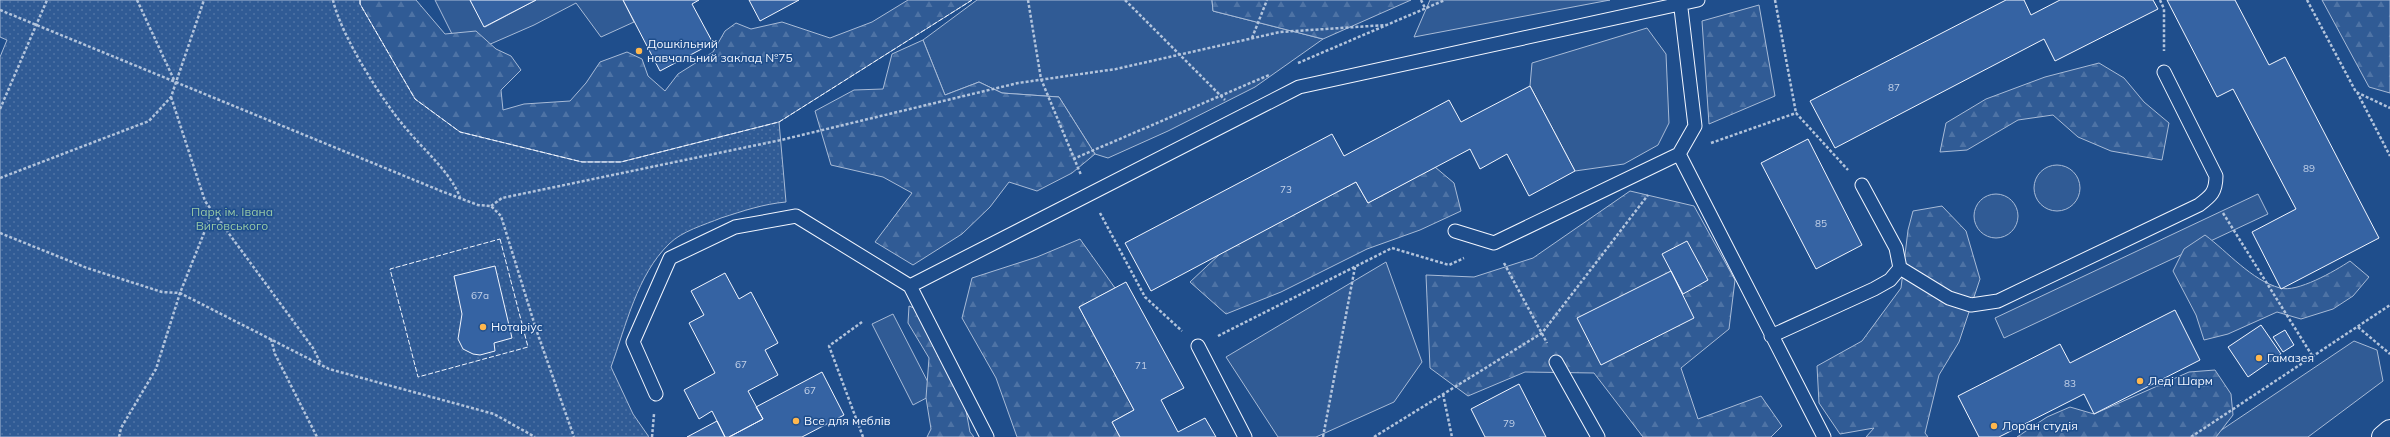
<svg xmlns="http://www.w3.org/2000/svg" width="2390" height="437" font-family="Mulish,sans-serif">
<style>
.built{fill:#305b95;stroke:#a8bbd7}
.forest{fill:url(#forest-firs);stroke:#a8bbd7}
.park{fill:url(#park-dots);stroke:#a8bbd7}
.building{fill:#3563a3;stroke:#f2f6ff}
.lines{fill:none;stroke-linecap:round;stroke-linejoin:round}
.service-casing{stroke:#f2f6ff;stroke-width:15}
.secondary-casing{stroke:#f2f6ff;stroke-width:24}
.path{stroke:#b3c4dc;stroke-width:2.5;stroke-dasharray:3 2;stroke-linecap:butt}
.service{stroke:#1f4e8c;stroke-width:13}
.secondary{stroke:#1f4e8c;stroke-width:22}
.fence{stroke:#f2f6ff;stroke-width:1;stroke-dasharray:5 2;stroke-linecap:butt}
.poi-dot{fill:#ffb74d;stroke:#1f4e8c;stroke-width:1.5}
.labels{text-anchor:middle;stroke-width:3;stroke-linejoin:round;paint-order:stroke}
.number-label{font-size:10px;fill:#c3d1e8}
.poi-label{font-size:12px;fill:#f2f6ff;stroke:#1f4e8c;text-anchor:start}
.park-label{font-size:12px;fill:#97c8a6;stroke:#1f4e8c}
</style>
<defs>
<pattern id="forest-firs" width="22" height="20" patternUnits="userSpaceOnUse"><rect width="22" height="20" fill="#305b95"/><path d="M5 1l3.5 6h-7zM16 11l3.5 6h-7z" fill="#4e73a5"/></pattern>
<pattern id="park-dots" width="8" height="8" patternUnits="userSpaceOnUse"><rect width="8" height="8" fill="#305b95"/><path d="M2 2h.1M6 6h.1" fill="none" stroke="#4e73a5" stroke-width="1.8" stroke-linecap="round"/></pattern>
</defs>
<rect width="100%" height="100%" fill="#1f4e8c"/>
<!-- built -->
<path class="built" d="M435,0H470L485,27L536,0H623L634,22L601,37L576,3L534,25L479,49L454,38Z
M977,0H1212L1213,11L1323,39L1255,87L1168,131L1108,158L1095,154L1059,97L1002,93L979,82L945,95L923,40Z
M1430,0H1610L1414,37Z
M1647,28L1666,54L1669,123L1658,145L1624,164L1575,171L1530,86L1532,63Z
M2034 188a23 23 0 1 1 46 0a23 23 0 1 1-46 0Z
M2258,194L2268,214L2004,338L1995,318Z
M1974 216a22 22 0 1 1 44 0a22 22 0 1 1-44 0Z
M1386,262L1422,362L1394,402L1316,437H1278L1226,357Z
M893,314L934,394L913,405L872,324Z
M2354,341L2377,350L2383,381L2308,437H2211Z"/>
<!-- forest -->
<path class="forest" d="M360,0H416L445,34L476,31L496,49L511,56L521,70L501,90L503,110L524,104L570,101L586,83L600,62L627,52L642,59L648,76L665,91L678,74L713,52L725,31L736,23L751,29L782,22L830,38L872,22L908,0H972L779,122L621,162H582L460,132L415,99L360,4Z
M1212,0H1411L1323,39L1213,11Z
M2322,0H2390V93L2369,87Z
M1759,5L1775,96L1709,124L1702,21Z
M923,40L945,95L979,82L1002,93L1059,97L1095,154L1072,173L1037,191L1009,182L990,207L962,234L913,265L875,242L912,193L883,177L831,165L815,111L854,90L883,89L892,54Z
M2099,63L2124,78L2144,102L2169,123L2162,160L2111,151L2078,137L2053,115L2018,120L1967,150L1940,152L1946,123L1986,99L2045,77Z
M1435,167L1454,183L1461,211L1420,230L1367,249L1281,292L1226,314L1190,282L1221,253L1356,182L1368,203Z
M1630,191L1694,206L1735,280L1729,329L1681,368L1698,419L1761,396L1782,426L1771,437H1643L1594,373L1525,372L1468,396L1430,368L1426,275L1474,277L1533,258Z
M1942,206L1966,231L1980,279L1959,342L1939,375L1925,433L1928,437H1866L1874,428L1840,434L1819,403L1817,366L1862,341L1901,288L1908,230L1913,211Z
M2205,235C2228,252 2251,280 2280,288C2297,293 2335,271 2350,261L2369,277L2353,296L2333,309L2301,319L2277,312L2228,334L2204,340L2196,315L2173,271L2184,249Z
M1080,239L1115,288L1079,307L1134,410L1112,422L1120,437H1017L996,378L962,318L972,278L1037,257Z
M909,306L933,316L944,347L961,384L970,432L974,437H927L931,429L926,398L929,358L908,323Z
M2215,370L2231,394L2233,415L2216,437H2017L2047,417L2070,407L2094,414L2189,372Z"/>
<!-- park -->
<path class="park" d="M0,0H360V4L415,99L460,132L582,162H621L779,122L786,202C763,204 743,211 721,218C704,225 682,231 669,244C637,275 626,326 611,367L633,414L649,437H0V57L7,40L0,37Z"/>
<!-- building -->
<path class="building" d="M470,0H536L484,27Z
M623,0H699L692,4L713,43L660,71Z
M749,0H799L760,21Z
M2006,0H2024L2031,15L2060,0H2153L2158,9L2055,61L2044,39L1835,148L1810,101Z
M2167,0H2235L2269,65L2285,57L2379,238L2281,289L2252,232L2296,209L2233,89L2217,97Z
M1530,86L1575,171L1529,196L1507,154L1480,169L1470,149L1368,203L1356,182L1151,291L1125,243L1332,134L1344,156L1449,100L1461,122Z
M1808,139L1862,245L1816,269L1761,163Z
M1687,241L1708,280L1683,294L1662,254Z
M495,266L512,338L494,343L495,351L480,355L473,354L463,349L458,339L462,314L454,276Z
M1671,271L1694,318L1601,365L1577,318Z
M725,273L739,299L751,292L778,343L765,350L778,375L748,391L763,419L729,437H725L712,411L699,419L684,390L715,373L689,323L704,315L691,291Z
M1126,282L1184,388L1161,400L1178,432L1205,418L1216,437H1120L1112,422L1134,410L1079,307Z
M2175,310L2200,360L2094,414L2084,394L1999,437H1979L1958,396L2060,344L2070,363Z
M2261,325L2281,354L2248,377L2228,347Z
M2285,330L2294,345L2283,352L2273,337Z
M822,372L844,415L802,437H729L763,419L756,407Z
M1519,384L1546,437H1485L1471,409Z
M717,421L725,437H687Z"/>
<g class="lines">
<!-- service casing -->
<g class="service-casing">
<path id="service" d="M1680,0L1695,126L1679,154L1824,437
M1455,231L1494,243L1679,154
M1900,268L1949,298L1971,305L1998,301L2199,205C2211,196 2216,192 2216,176L2164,72
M910,286L1299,87L1698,0
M1771,336L1874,289L1890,280L1900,268L1896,248L1862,185
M1198,346L1245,437
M1556,362L1598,437
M656,394L633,342L670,258L735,227L796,216L910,286L987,437"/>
</g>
<!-- secondary casing -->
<g class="secondary-casing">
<path id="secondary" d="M2383,437L2390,431"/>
</g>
<!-- path -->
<path class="path" d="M137,0L175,82
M333,0C341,36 384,104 409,132C427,153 449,171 460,197
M1028,0L1041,79L1081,175
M1125,0L1225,100
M1421,0L1425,8
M1775,0L1796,113
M2160,0L2164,9V51
M2307,0L2356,92L2390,108
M0,10L441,191L478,205L491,206L501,216L536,329L574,437
M1252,38L1267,0
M1298,63L1445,0
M2357,92L2390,156
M171,97L205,201L313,348L321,364
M0,109L47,0
M1711,143L1796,113L1848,170
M1073,159L1269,75
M0,178L149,121L171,97L204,0
M491,206L502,198L781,140L1018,83L1116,69L1280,32L1386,25
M1100,213L1145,297L1182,331
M2223,213L2313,357
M0,233L87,268L162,292L180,293L329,369L494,414L535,437
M1504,263L1547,343
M862,322L829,346L863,437
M2358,327L2390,354
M1218,336L1392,248L1449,265L1464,258
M271,339L275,354L317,437
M1443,394L1452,437
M119,437L121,428L156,369L180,293L212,213
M652,437L654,414
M1323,437L1355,267
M1374,437L1542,333L1648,195
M2191,437L2390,305"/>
<!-- service -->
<use href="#service" class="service"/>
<!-- secondary -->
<use href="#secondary" class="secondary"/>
<!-- fence -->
<path class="fence" d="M360,0V4L415,99L460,132L582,162H621L779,122L972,0
M500,239L528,347L418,377L390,269Z"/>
</g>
<!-- markers -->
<g class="poi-dot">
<circle cx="639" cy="51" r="4"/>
<circle cx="483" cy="327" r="4"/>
<circle cx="2259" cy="358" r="4"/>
<circle cx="2140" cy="381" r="4"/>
<circle cx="796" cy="421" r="4"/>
<circle cx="1994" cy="426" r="4"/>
</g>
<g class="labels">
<!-- number labels -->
<g class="number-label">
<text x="1894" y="91">87</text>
<text x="2309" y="172">89</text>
<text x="1286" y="193">73</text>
<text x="1821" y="227">85</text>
<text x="480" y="299">67а</text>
<text x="741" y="368">67</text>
<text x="1141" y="369">71</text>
<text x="2070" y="387">83</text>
<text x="810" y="394">67</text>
<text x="1509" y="427">79</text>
</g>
<!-- poi labels -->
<g class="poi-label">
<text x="647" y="48">Дошкільний<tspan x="647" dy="14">навчальний заклад №75</tspan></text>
<text x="491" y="331">Нотаріус</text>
<text x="2267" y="362">Гамазея</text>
<text x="2148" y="385">Леді Шарм</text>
<text x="804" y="425">Все для меблів</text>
<text x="2002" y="430">Лоран студія</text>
</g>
<!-- park labels -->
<g class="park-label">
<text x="232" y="216">Парк ім. Івана<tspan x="232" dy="14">Виговського</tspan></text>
</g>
</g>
</svg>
